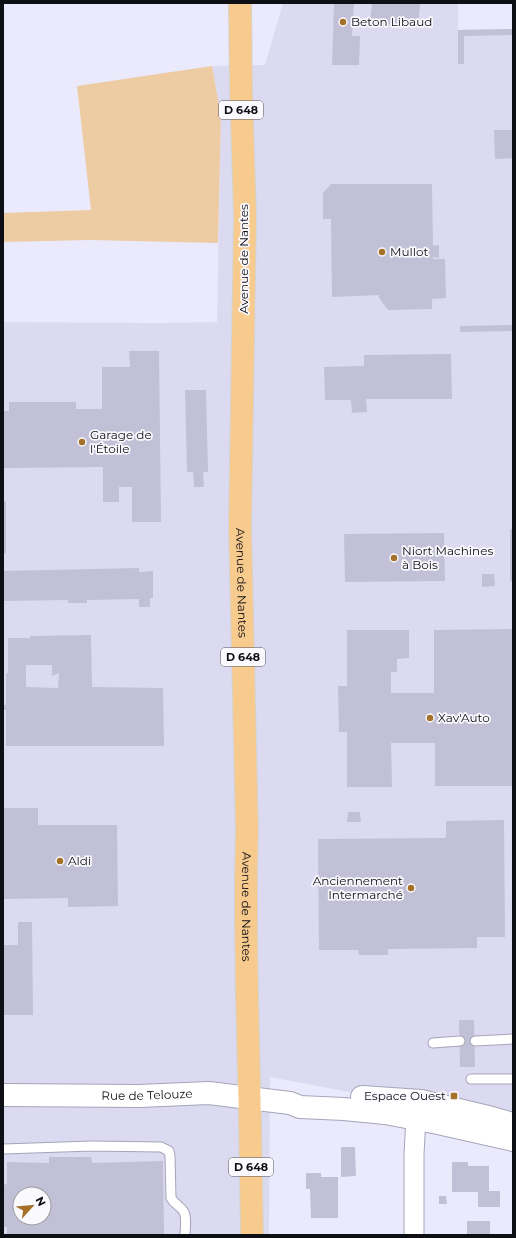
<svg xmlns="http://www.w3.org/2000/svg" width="516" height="1238" font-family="Montserrat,sans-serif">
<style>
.built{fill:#dbdaf1;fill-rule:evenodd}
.green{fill:#edcba3}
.building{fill:#c1c0d6;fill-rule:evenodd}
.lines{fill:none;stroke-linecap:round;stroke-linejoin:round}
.service-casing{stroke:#a5a4ba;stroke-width:11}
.minor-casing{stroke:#a5a4ba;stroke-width:21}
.tertiary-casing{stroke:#a5a4ba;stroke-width:24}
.primary-casing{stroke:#d4d4d5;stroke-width:24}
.service{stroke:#fff;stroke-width:9}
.minor{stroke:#fff;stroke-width:19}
.tertiary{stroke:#fff;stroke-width:22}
.primary{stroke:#f7ca8d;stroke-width:22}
.poi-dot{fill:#a57129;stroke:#f9f9fe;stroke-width:1.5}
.labels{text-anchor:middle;stroke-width:3.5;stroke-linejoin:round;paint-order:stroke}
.shield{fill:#f9f9fe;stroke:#54545b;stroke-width:1}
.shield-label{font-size:11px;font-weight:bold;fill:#0e0e15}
.poi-label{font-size:12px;fill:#0e0e15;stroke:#f9f9fe;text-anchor:start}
.street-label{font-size:12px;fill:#0e0e15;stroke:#f9f9fe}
</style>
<rect width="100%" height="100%" fill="#ebeafd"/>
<!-- built -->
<path class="built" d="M283,3H458V30L513,29V1123L270,1077L269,1235H3V322L158,323L217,322L221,117L212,66L265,65ZM20,1194H44V1218H20Z"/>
<!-- green -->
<path class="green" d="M212,66L221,117L218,243L90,240L3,242V213L91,210L77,86Z"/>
<!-- building -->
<path class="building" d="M334,3H354L352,36H360L359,65H332Z
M372,3H420L418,27L370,23Z
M513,29V35L464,36V64H458V30Z
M494,130H513V158L495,159Z
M331,184H432L433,246L439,245V258L433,257V259H445L446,298L432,299V309L388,310L379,298V295L332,297L331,219H323V193Z
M513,325V331L460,332V326Z
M129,351H159L161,522H132V487H119V502H103V467L4,468L3,411H9V402H76V409H102V367H130Z
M451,354L452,399H366L367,412L352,413L351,400H325L324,367L364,366V355Z
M185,390H206L208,472H203L204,487H194L193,472H187Z
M3,501H6V553H3Z
M510,529H513V581H510Z
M444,533L445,581L345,582L344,534Z
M139,568V572L153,571V598H150V607H139V599L87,600V603H68V600L3,601V571Z
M482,574H494L495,586L482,587Z
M513,629V786H435V743H391L392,787H347V732H339L338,686H347V630H409V658L397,659V672H391V693H434V630Z
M91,635L92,687L163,688L164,746H6V710H3V705H6V673H8V638H30V636ZM26,665H52V676L59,673L58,688L26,687Z
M3,808H38V825H117L118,906L68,907V898L3,899Z
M348,812H360L361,822H347Z
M504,820L505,937H477V948L388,949V955H359L358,950H319L318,839L446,838V821Z
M18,922H32L33,1015H3V945H18Z
M459,1020H474L475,1067H460Z
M341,1147H355L356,1176L341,1177Z
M49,1157H91L92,1163L163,1161L164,1235H7V1227H3V1185L7,1184V1162L49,1163ZM20,1194H44V1218H20Z
M452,1162H468V1166H489V1191H500V1207H478V1192H452Z
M306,1173H321V1177H338V1218H311L310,1189H306Z
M439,1196H446L447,1204H439Z
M467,1221H490V1235H467Z"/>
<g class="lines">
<!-- service casing -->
<g class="service-casing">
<path id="service" d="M475,1041L513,1039
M433,1043L460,1041
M471,1079H513
M3,1149L92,1146L161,1147L169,1151L170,1156L171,1198C175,1205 181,1206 184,1212C187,1218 185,1229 185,1235"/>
</g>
<!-- minor casing -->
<g class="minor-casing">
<path id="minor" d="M414,1235V1154L416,1118"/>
</g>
<!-- tertiary casing -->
<g class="tertiary-casing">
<g id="tertiary">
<path id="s1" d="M3,1095L139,1096L209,1093L290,1103L300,1107L344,1109L385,1113L438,1123L513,1140"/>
<path d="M362,1097L421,1101L492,1118L513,1124"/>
</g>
</g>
<!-- primary casing -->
<g class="primary-casing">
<g id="primary">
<path id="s2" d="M240,3L241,89L245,216L240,527L247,832C245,887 246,941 247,996C249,1076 251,1155 252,1235"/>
</g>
</g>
<!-- service -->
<use href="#service" class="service"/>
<!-- minor -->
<use href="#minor" class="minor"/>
<!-- tertiary -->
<use href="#tertiary" class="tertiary"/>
<!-- primary -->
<use href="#primary" class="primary"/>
</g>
<!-- markers -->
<g class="poi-dot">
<circle cx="343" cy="22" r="4"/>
<circle cx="382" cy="252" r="4"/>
<circle cx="82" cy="442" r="4"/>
<circle cx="394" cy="558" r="4"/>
<circle cx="430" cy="718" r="4"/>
<circle cx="60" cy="861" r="4"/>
<circle cx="411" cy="888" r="4"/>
<rect x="450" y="1092" width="8" height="8" rx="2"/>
</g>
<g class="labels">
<!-- shield labels -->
<g class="shield">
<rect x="219" y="101" width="44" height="18" rx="3"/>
<rect x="221" y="648" width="44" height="18" rx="3"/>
<rect x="229" y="1158" width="44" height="18" rx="3"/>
</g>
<g class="shield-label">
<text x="241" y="114">D 648</text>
<text x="243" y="661">D 648</text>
<text x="251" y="1171">D 648</text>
</g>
<!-- poi labels -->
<g class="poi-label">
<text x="351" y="26">Beton Libaud</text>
<text x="390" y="256">Mullot</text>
<text x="90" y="439">Garage de<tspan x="90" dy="14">l'Étoile</tspan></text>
<text x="402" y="555">Niort Machines<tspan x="402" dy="14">à Bois</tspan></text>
<text x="438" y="722">Xav'Auto</text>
<text x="68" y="865">Aldi</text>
<text x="403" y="885" text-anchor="end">Anciennement<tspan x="403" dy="14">Intermarché</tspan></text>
<text x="446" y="1100" text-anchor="end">Espace Ouest</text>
</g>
<!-- street labels -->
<g class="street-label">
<text transform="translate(244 259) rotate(-90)" y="4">Avenue de Nantes</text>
<text dy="4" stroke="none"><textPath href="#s2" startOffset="580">Avenue de Nantes</textPath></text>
<text dy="4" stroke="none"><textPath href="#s2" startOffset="904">Avenue de Nantes</textPath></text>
<text dy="4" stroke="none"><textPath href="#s1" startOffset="144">Rue de Telouze</textPath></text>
</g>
</g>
<!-- border -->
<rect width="516" height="1238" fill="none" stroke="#0e0e15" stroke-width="8"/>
<!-- north arrow -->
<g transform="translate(32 1206) rotate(63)"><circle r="19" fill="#f9f9fe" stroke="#9b9ba1"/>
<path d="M0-3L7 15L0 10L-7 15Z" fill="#a57129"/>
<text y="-6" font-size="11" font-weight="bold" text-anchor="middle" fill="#0e0e15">N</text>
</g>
</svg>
